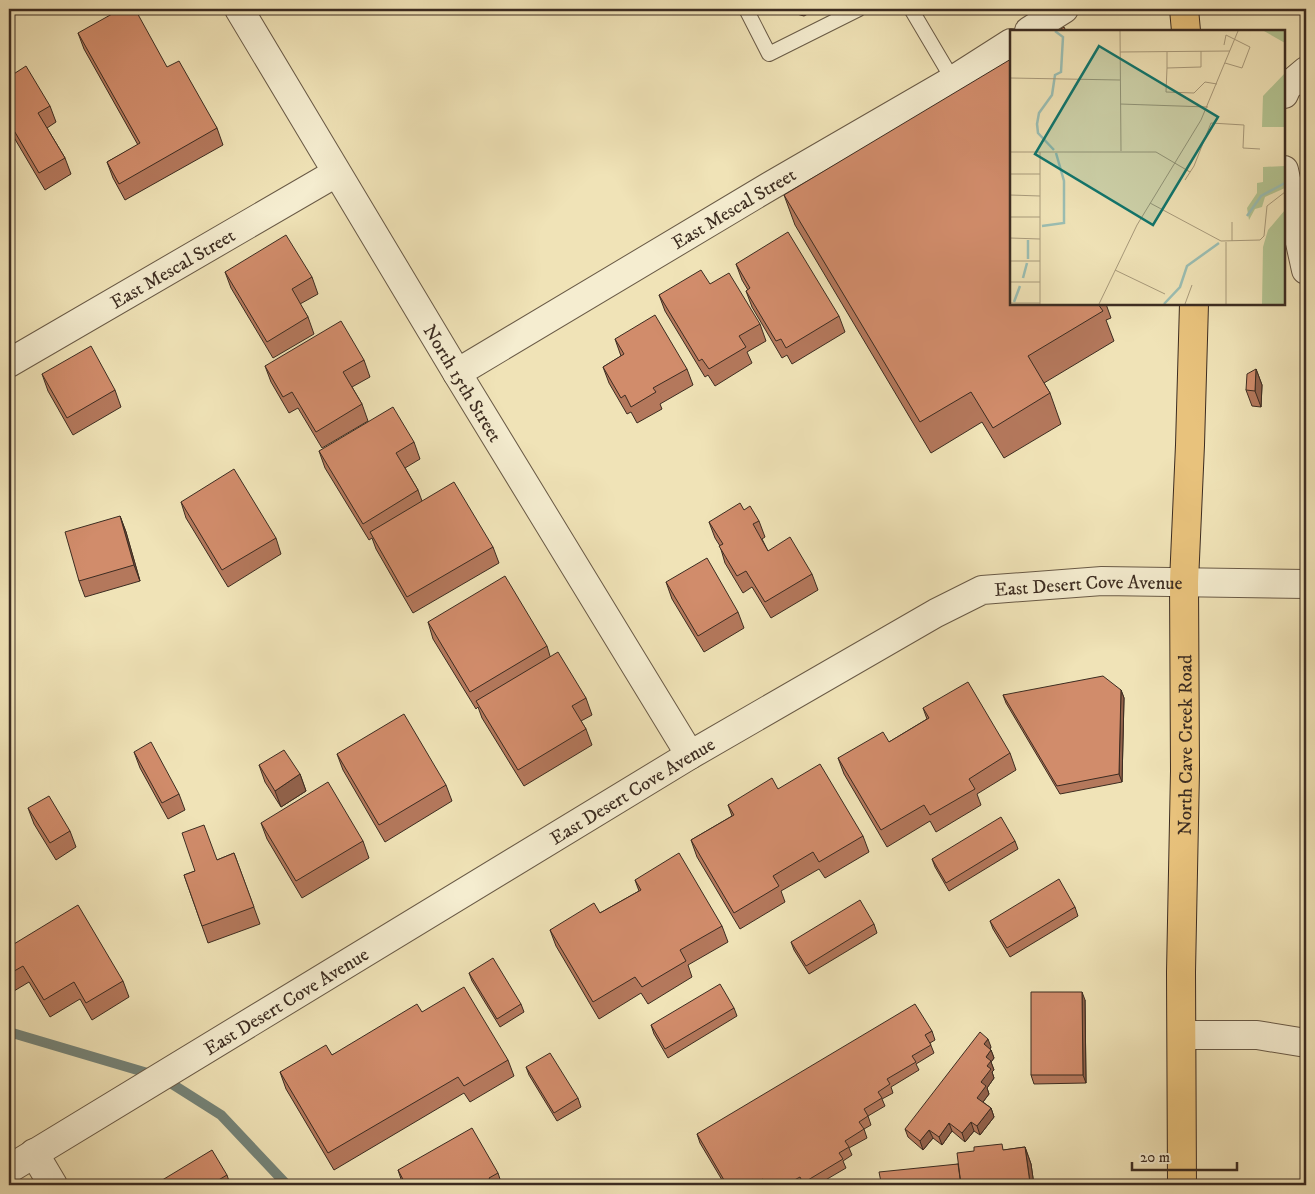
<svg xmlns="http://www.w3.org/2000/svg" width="1315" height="1194" font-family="'IM FELL DW Pica',serif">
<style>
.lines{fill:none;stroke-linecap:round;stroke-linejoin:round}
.stream{stroke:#758479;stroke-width:10}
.lane-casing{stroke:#695a46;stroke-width:16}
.street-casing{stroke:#695a46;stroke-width:30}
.primary-casing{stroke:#3c2c21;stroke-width:30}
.lane{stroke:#f5edd0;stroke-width:14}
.street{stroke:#f5edd0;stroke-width:28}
.primary{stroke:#e8c27c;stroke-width:28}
.wall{fill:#b4785c;stroke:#3c2c21}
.shaded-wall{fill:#92624b;stroke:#3c2c21}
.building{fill:#d18c6b;stroke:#3c2c21}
.labels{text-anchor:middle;stroke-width:4;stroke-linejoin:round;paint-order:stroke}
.street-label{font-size:19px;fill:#3c2c21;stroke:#f5edd0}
.inset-river{fill:none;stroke:#9bbeb3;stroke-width:2.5}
.inset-road{fill:none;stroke:#a89a7b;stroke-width:1}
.view{fill:#0f766e;fill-opacity:0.15;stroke:#0f766e;stroke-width:2.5}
.inset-edge{fill:none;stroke:#3c2c21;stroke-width:2.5}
</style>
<rect width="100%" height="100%" fill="#f0e3b7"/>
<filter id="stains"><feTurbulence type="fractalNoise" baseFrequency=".004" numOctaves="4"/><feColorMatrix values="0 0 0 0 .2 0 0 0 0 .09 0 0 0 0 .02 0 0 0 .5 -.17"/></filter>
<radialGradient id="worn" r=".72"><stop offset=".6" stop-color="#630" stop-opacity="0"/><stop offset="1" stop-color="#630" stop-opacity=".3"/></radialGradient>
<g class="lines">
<!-- stream -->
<path class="stream" d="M9,1032L161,1077L221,1115L287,1185"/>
<!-- lane casing -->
<g class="lane-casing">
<path id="lane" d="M746,9L769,54L859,9
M911,9L953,80"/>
</g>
<!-- street casing -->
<g class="street-casing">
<g id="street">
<path id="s1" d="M239,9L457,373L690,755"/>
<path d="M1029,31L1064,9"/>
<path d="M1284,94L1287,87L1306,71"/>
<path d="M1284,170L1306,270"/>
<path id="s2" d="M9,363L336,173"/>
<path id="s3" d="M457,373L770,186L953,80L1011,43"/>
<path d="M1182,1035H1257L1306,1043"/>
<path d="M34,1153L53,1185"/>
<path id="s4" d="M9,1169L690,755L936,613L982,590L1102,581L1306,584"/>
</g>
</g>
<!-- primary casing -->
<g class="primary-casing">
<g id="primary">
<path d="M1184,9L1186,31"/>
<path id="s5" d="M1182,1185L1181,972L1185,771L1184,582L1190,445L1194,304"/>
</g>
</g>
<!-- lane -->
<use href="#lane" class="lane"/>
<!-- street -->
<use href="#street" class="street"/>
<!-- primary -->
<use href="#primary" class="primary"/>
</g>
<!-- wall -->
<path class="wall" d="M778,9H817L804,16Z
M78,33L167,67L217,128L223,145L125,200L113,178L107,162L138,145L84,49Z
M9,77L50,106L56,122L47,128L65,158L71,174L45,190L9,129Z
M784,195L1011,304H1106L1111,318L1106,320L1114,341L1044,383L1050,393L1061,424L1004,458L982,422L931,453L795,225Z
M736,264L839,316L845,332L792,364L787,355L782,358L752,307L746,291L748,290L742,280Z
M225,272L312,277L318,294L300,304L308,317L314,334L273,358L231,288Z
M710,284L760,324L766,341L747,352L752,363L715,386L708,375L705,377L665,311L659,295Z
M615,339L687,369L693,385L660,404L662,409L637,423L631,412L627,414L609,383L603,367L621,356Z
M364,360L370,377L352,387L362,404L368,421L322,448L298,408L289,413L271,382L265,366Z
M1256,369L1262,385L1261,407L1252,406L1246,390Z
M42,374L115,390L121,407L73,435L48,391Z
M414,442L420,459L405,468L418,490L422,501L493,547L499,563L413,613L376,549L372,538L369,540L325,468L319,451Z
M181,502L276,538L281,554L228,587L186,518Z
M120,516L126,532L140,581L85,597L79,581Z
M759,521L765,537L762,539L768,551L812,574L818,590L771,618L752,587L743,593L725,563L720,546L715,538L709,522Z
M666,582L738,612L744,628L704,652L672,599Z
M428,622L547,646L550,656L586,698L592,715L581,721L586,729L592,745L524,786L482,718L478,707L476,709L433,639Z
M1121,690L1124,698L1122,782L1060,794L1006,703L1003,695Z
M923,708L1010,753L1016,770L977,794L981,805L936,832L930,821L887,847L844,774L838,758L889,742L927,719Z
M134,752L179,794L185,810L168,819L140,768Z
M337,754L446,785L452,801L385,842L343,770Z
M259,765L300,774L306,791L281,807L265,782Z
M778,789L863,836L869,852L825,878L819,869L781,891L785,902L740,929L697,857L691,840L732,816L728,805Z
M28,808L70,831L76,847L56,860L34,824Z
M261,823L363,841L369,858L302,898L267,839Z
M1015,841L1018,849L949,891L935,867L932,859Z
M234,853L260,924L208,943L184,875L195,871L217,860Z
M635,880L722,926L728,942L688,965L692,977L648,1004L641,993L599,1019L556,946L550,930L600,913L639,891Z
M1075,907L1078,916L1010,957L993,929L990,921Z
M874,924L877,933L809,974L794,950L791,942Z
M9,947L123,981L129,997L92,1020L80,999L50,1017L29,982L9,994Z
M469,973L521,1004L524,1012L500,1027L472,981Z
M1085,1000L1086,1083L1034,1084L1031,1075Z
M734,1008L737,1016L668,1058L654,1034L651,1025Z
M422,1012L508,1060L514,1076L470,1102L464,1093L334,1170L286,1089L280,1072L332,1055Z
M932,1031L935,1040L930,1043L934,1053L916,1064L919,1070L891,1087L893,1093L882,1099L885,1106L868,1116L871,1125L864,1129L867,1138L849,1148L852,1155L843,1161L846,1168L817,1185H725L700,1143L697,1134Z
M991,1047L990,1049L991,1050L994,1058L991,1062L994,1070L992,1072L994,1078L987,1088L989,1094L983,1102L991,1108L994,1117L980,1135L974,1131L965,1142L952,1131L942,1145L933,1138L923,1150L908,1137L905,1129Z
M526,1067L578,1098L581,1107L557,1121L529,1075Z
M1025,1147L1031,1164L1034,1185H872L958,1164L1004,1150Z
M398,1170L498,1173L502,1185H403Z
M227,1175L230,1184L227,1185H154Z"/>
<!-- shaded-wall -->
<path class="shaded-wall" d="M1256,369L1262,385L1261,407L1255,391Z
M120,516L126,532L140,581L134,565Z
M1121,690L1124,698L1122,782L1119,774Z
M300,774L306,791L281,807L275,791Z
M1082,992L1085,1000L1086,1083L1083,1075Z
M988,1039L991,1047L987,1053L984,1044Z
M991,1050L994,1058L991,1062L994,1070L992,1072L994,1078L987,1088L989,1094L980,1106L977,1098L981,1082L987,1066L986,1057Z
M991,1108L994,1117L980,1135L977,1126Z
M971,1122L974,1131L965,1142L962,1133Z
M949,1123L952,1131L942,1145L939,1137Z
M929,1130L933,1138L923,1150L920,1141Z
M1025,1147L1031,1164L1034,1185H1031L1030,1183Z"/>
<!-- building -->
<path class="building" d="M121,9H135L167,67L179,61L217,128L119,184L107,162L140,143L78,33Z
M1064,27L1066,31H1058Z
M1011,59V304H1098L1103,311L1028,356L1050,393L993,428L971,392L920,422L784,195Z
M26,66L50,106L38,113L65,158L39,173L9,122V77Z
M788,232L839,316L786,348L781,339L776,341L746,291L750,288L736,264Z
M286,235L312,277L292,289L308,317L267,342L225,272Z
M701,270L710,284L729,273L760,324L739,336L746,347L709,369L702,359L699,361L659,295Z
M655,315L687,369L653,388L656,392L631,407L625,395L621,398L603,367L624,354L615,339Z
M341,321L364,360L343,372L362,404L316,432L292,392L283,397L265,366Z
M91,346L115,390L67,418L42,374Z
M1256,369L1255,391L1246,390L1247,374Z
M393,407L414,442L396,453L418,490L363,524L319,451Z
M234,469L276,538L222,570L181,502Z
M454,482L493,547L407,597L370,532Z
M740,503L744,510L750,506L759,521L753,524L768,551L790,537L812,574L765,602L746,571L737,576L719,546L723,544L709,522Z
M120,516L134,565L79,581L65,532Z
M707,558L738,612L698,636L666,582Z
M505,576L547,646L470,692L428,622Z
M558,652L586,698L572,706L586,729L518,770L476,701Z
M1103,676L1121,690L1119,774L1057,786L1003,695Z
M968,682L1010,753L969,779L975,789L930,815L924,805L881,830L838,758L883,732L889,742L929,718L923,708Z
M404,714L446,785L379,825L337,754Z
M151,742L179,794L162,803L134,752Z
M284,750L300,774L275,791L259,765Z
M820,764L863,836L819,862L813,852L773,876L779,886L734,913L691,840L734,815L728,805L772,778L778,789Z
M328,782L363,841L296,881L261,823Z
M49,796L70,831L50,843L28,808Z
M1001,817L1015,841L946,883L932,859Z
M204,825L217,860L234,853L254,907L202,926L184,875L195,871L182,833Z
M679,853L722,926L680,950L686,961L642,987L635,977L593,1002L550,930L594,903L600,913L641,890L635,880Z
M1059,879L1075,907L1007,948L990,921Z
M860,900L874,924L806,966L791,942Z
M78,905L123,981L86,1003L74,982L44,1000L23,966L9,974V947Z
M493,958L521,1004L497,1019L469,973Z
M720,984L734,1008L665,1049L651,1025Z
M464,987L508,1060L464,1086L458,1077L328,1153L280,1072L326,1045L332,1055L417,1004L422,1012Z
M1031,992H1082L1083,1075H1031Z
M915,1004L932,1031L925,1035L931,1045L912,1056L916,1062L887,1079L890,1084L878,1092L882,1098L864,1109L868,1116L859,1122L864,1129L845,1141L849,1147L839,1153L843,1159L803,1183L800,1177L785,1185H782L779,1180L770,1185H767L763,1179L753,1185H744L742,1182L737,1185H727L697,1134Z
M980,1032L988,1039L984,1044L991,1050L986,1057L991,1061L987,1066L991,1069L981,1082L986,1086L977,1098L991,1108L977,1126L971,1122L962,1133L949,1123L939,1137L929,1130L920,1141L905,1129Z
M550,1053L578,1098L554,1113L526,1067Z
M472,1128L498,1173L489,1178L493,1185H406L398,1170Z
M1002,1144L1003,1150L1025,1147L1030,1183L1007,1185H961L957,1153L974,1151V1147Z
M212,1150L227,1175L210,1185H154Z
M958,1164L961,1185H872V1183L881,1182L879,1172Z"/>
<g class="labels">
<!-- street labels -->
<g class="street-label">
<text dy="7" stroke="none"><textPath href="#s3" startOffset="322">East Mescal Street</textPath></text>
<text dy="7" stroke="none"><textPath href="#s2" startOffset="189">East Mescal Street</textPath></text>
<text dy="7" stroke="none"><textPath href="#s1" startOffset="436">North 15th Street</textPath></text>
<text dy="7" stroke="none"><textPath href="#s4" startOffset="1239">East Desert Cove Avenue</textPath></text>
<text dy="7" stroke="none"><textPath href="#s5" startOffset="440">North Cave Creek Road</textPath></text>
<text dy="7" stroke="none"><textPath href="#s4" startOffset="729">East Desert Cove Avenue</textPath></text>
<text dy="7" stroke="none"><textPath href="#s4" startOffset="324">East Desert Cove Avenue</textPath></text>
</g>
</g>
<!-- overview -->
<g transform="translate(1010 30)">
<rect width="275" height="275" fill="#f0e3b7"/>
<path d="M254,1H275V13ZM275,43V97H252L253,66ZM275,136V158L255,167L252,177L245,179L239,190L237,178L247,163V153L253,152V137ZM275,180V274H252L253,217L258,200Z" fill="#b4c593"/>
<path class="inset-river" d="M44,120L28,103L27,94L29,83L42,65L45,45L51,42L53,7L45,1M237,186L251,166L275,153M32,196L54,193V151L46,123M18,229V210M13,248L17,233M4,272L10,256M154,274L170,257L177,236L209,213"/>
<path class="inset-road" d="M110,1L111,121M214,15L216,5L240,17L232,38L215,33M110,22L220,21M157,22V38L191,37V21M157,38L156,62L184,63L195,52L207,54M0,48L110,50M110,74L198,77M0,122H146L180,142M30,122V274M0,144H30M175,150L184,136L201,93L234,95L233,118L250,119M0,165L30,166M140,173L211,211L250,210L254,206L257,176L275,162M0,187H30M222,192V211M0,208L30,209M216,212V274M0,231H30M105,240L155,264M0,252H30M0,273H30M89,274L127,195L191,90L228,1M175,274L182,255"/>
<path class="view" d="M89,16L208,87L143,195L25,124Z"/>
<rect width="275" height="275" class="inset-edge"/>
</g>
<!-- margin -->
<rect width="1315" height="1194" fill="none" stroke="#f0e3b7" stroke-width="30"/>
<rect x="10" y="10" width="1295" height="1174" fill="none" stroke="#3c2c21" stroke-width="2.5"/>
<rect x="15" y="15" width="1285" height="1164" fill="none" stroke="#3c2c21"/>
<!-- scale -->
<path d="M1132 1162v8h105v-8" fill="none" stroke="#3c2c21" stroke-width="2.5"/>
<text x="1140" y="1162" font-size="15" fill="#3c2c21" stroke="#f5edd0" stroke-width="4" paint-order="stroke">20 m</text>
<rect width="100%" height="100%" filter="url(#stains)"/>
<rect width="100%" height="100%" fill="url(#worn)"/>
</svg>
